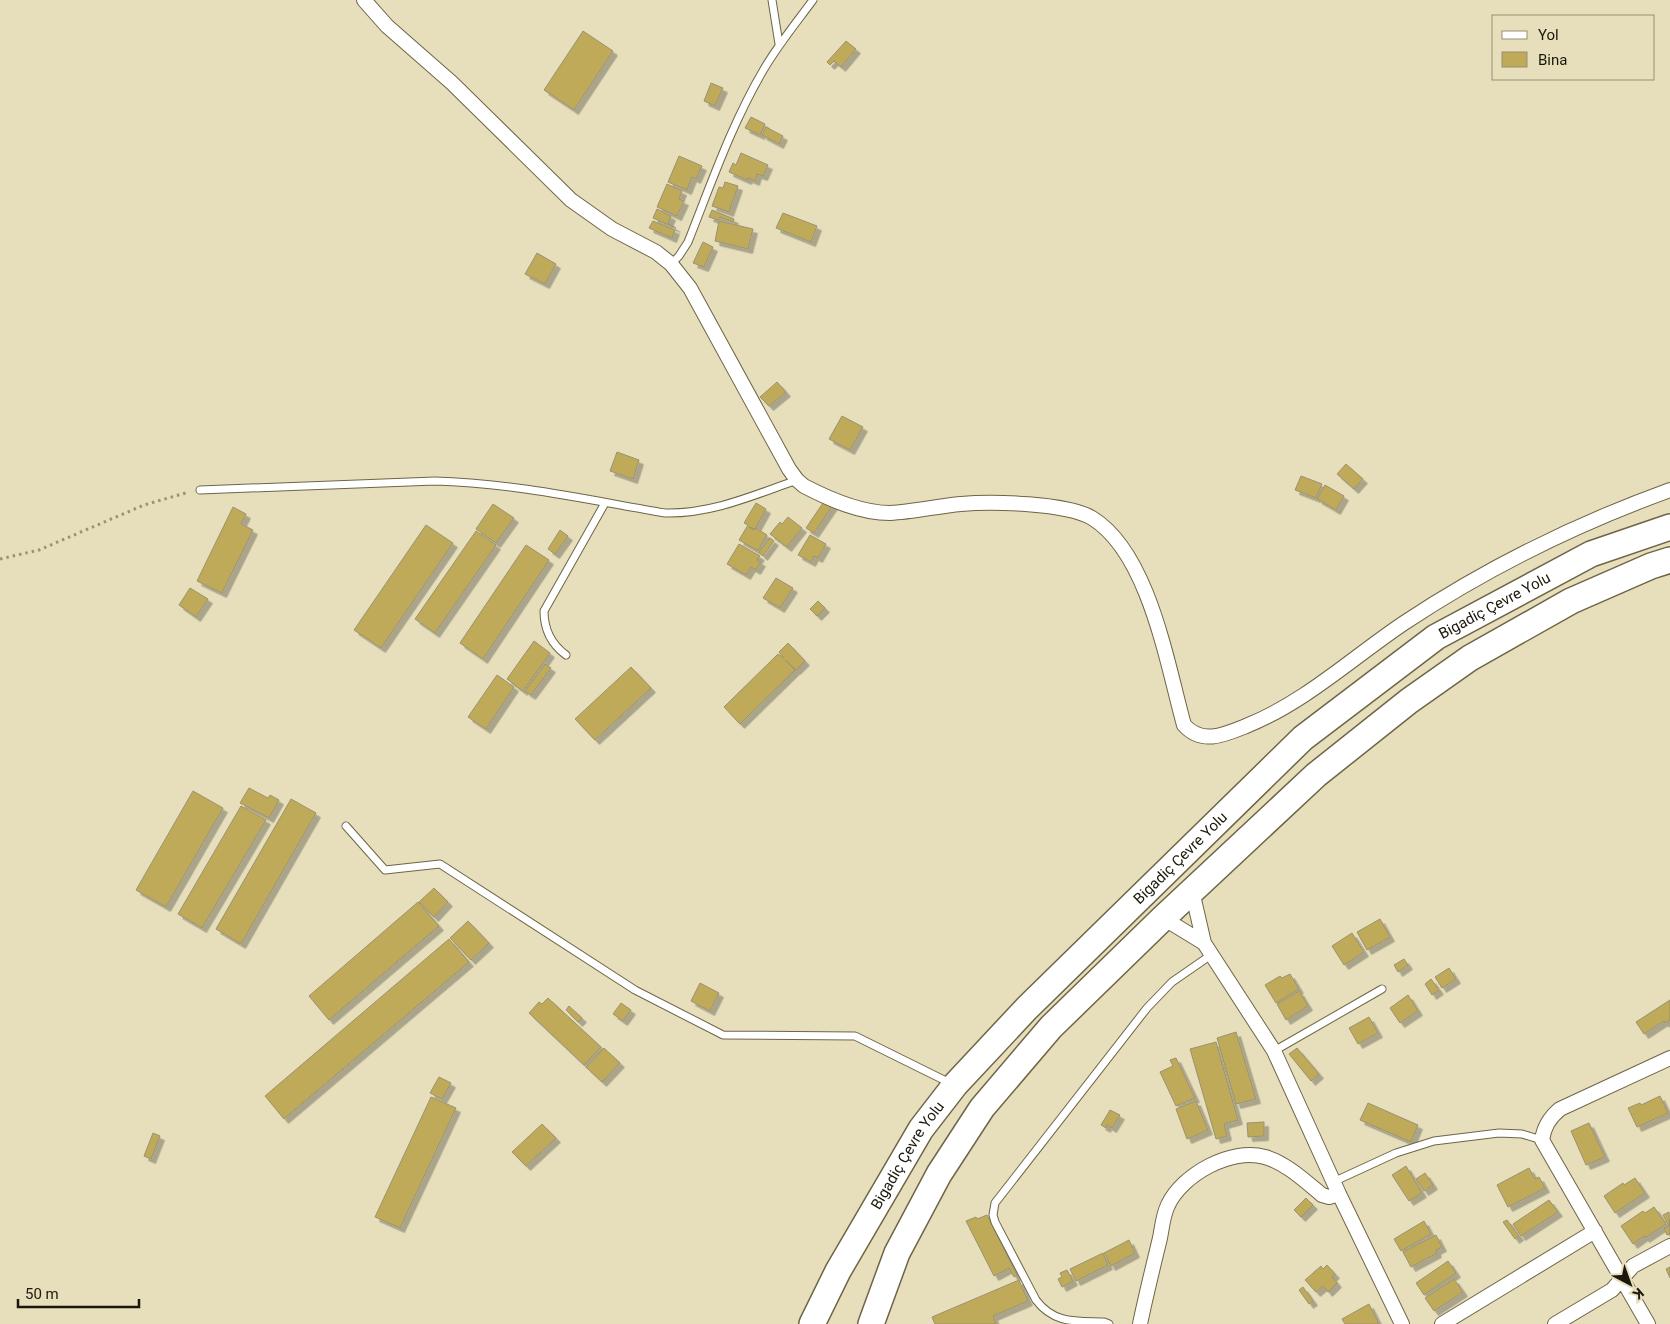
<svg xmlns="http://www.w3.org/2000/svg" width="1670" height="1324" font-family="Roboto,sans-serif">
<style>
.building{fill:#beaa58;stroke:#9a9271;filter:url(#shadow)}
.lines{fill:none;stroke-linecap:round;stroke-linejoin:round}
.lane-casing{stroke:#6d6546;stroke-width:9}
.street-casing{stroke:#6d6546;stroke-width:16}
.highway-casing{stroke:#6d6546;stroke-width:28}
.path{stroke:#999378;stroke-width:3;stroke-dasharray:2.5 4;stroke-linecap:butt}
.lane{stroke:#fff;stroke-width:7}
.street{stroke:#fff;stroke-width:14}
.highway{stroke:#fff;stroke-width:25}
.labels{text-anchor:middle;stroke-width:5;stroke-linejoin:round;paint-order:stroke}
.street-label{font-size:15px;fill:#1b180b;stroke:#e7dfbc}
</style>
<defs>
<filter id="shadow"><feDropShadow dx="4.5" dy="4.5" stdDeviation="0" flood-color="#0004"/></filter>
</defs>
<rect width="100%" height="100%" fill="#e7dfbc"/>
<!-- building -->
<path class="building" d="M583,31L613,51L574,110L544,90Z
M846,41L856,49L841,67L834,61L830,65L827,62Z
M711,83L723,88L715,106L704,101Z
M751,117L765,124L760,135L745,128Z
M766,127L783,136L779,144L762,135Z
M741,153L768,165L763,176L757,174L755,181L748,178L747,180L729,172L733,163L736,165Z
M679,156L702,166L696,179L692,177L687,190L668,182Z
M725,182L738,186L729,212L712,206L719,187L723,188Z
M667,184L682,191L679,199L684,201L677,216L657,207Z
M657,209L671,216L668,223L676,228L653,218Z
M712,210L734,219L733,222L720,217L718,220L709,217Z
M783,213L817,226L811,242L776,228Z
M653,221L675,230L672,238L649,228Z
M719,221L753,229L748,249L715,241Z
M703,242L713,247L704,267L693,263Z
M537,253L556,264L545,284L525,274Z
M777,382L786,392L769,406L760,397Z
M842,416L863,427L850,450L829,439Z
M617,452L639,460L633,479L610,471Z
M1346,464L1363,479L1354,489L1337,474Z
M1301,476L1322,484L1316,498L1295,490Z
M1325,485L1344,496L1336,510L1317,499Z
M825,500L833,505L814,533L806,528Z
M756,503L766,509L755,529L749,527L754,530L756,528L767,535L758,551L739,540L748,525L744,523Z
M493,504L514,518L496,543L476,529Z
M233,507L246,514L241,524L253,530L222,593L197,581Z
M788,517L802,528L787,547L770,534L780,522L782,524Z
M426,525L453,543L381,648L354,630Z
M560,530L568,536L555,554L548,549Z
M476,531L496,545L435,633L415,619Z
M810,535L826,544L818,558L814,556L811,562L798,555Z
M770,538L774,541L763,556L759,552Z
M739,544L760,556L757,560L761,562L756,570L751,567L746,575L727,564Z
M526,545L549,560L483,659L460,643Z
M776,578L793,588L780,608L763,598Z
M190,588L208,599L196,617L179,605Z
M818,601L825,608L817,616L810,609Z
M534,641L550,653L523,691L507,679Z
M788,643L805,661L796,670L785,660L795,670L740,724L724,707L778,654L784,658L779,652Z
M545,664L551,668L531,695L525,691Z
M631,667L651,688L595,740L575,719Z
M497,675L514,687L486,729L468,717Z
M249,788L268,798L270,795L279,800L269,818L240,803Z
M193,791L223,808L166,907L136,890Z
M291,799L316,813L241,944L216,929Z
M241,806L266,820L202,928L178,914Z
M434,888L448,902L434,917L419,902Z
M418,902L439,926L329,1020L309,996Z
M1380,919L1390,937L1367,950L1357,932Z
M468,921L489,943L471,960L450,938Z
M1352,933L1364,952L1344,965L1332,946Z
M449,939L469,962L284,1119L265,1096Z
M1404,959L1408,965L1398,972L1394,965Z
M1449,968L1456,979L1442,988L1435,977Z
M1290,974L1299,989L1276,1003L1265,985L1280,976L1282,978Z
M1431,979L1439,990L1432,995L1425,984Z
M700,983L719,993L710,1011L691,1001Z
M1299,991L1308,1006L1286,1020L1277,1004Z
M1408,995L1418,1011L1400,1023L1390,1008Z
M548,998L601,1047L584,1065L529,1013L539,1002L542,1004Z
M1670,1000V1020L1665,1023L1664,1021L1644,1034L1636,1022Z
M621,1003L631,1010L623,1021L613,1014Z
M569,1006L582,1018L578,1022L566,1010Z
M1369,1017L1378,1033L1358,1044L1349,1028Z
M1236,1032L1256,1099L1236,1104L1217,1038Z
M1216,1042L1238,1120L1224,1124L1227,1136L1216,1139L1190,1049Z
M604,1048L620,1063L602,1082L586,1067Z
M1297,1048L1319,1074L1311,1081L1289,1054Z
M1176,1058L1195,1098L1176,1106L1160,1072L1173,1066L1170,1060Z
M439,1077L451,1083L442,1099L430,1093Z
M1660,1096L1668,1113L1637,1127L1628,1108L1640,1103L1641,1105Z
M431,1097L456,1108L400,1228L375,1217Z
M1196,1101L1208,1130L1187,1139L1176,1109Z
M1368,1103L1418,1125L1411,1142L1360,1120Z
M1110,1110L1120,1115L1112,1128L1107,1125L1106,1128L1101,1125Z
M1264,1122V1136L1248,1137L1247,1123Z
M1589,1123L1605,1157L1586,1165L1571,1131Z
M542,1124L556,1138L526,1166L512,1152Z
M153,1133L160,1136L151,1159L144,1156Z
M1406,1166L1422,1193L1409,1201L1392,1175Z
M1529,1168L1535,1179L1539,1177L1545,1188L1508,1207L1497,1185Z
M1425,1173L1433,1185L1424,1191L1416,1179Z
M1635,1178L1645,1193L1615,1213L1604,1196L1623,1183L1624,1185Z
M1306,1198L1313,1205L1301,1217L1294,1210Z
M1549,1200L1558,1212L1521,1236L1513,1224Z
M1654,1207L1666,1224L1645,1238L1644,1236L1633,1244L1621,1226L1643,1211L1645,1213Z
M1669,1212L1670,1234L1667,1235L1664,1228L1669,1226L1663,1215Z
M987,1215L1017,1275L1014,1277L1009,1268L994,1276L966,1221L976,1217L977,1219Z
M1507,1220L1519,1236L1515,1239L1503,1222Z
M1424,1221L1431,1234L1401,1251L1394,1239Z
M1436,1235L1442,1247L1436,1250L1437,1253L1411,1267L1403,1252Z
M1129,1240L1135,1253L1111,1266L1104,1253Z
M1103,1253L1108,1265L1076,1281L1070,1269Z
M1448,1261L1456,1273L1424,1295L1416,1283Z
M1327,1265L1335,1274L1332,1277L1337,1283L1328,1292L1323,1286L1316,1292L1305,1280L1321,1266L1323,1269Z
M1670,1267V1278L1666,1269Z
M1067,1270L1073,1281L1062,1287L1058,1279L1062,1277L1060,1273Z
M1454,1279L1463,1292L1434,1311L1425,1298Z
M1019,1280L1028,1301L993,1316L996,1324H935L932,1317Z
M1303,1287L1313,1301L1309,1304L1299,1290Z
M1369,1304L1379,1324H1345L1342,1319Z"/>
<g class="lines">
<!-- lane casing -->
<g class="lane-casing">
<path id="lane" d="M772,0L779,44
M671,264L679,256L688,242C711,184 732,123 764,69C778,45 796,23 813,0
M200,490L435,481C513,483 589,500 665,513C712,514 754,495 797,480
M566,655C551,644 544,630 544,611L605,503
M346,826L385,870L440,864L635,990L723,1035L855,1036L950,1083
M1274,1051L1382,989
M1333,1182L1396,1153L1434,1141L1499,1133L1522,1134L1542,1140
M1109,1324L1104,1322C1076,1321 1054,1324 1036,1300L995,1222L993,1215L995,1203L1147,1008L1172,982L1211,955"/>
</g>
<!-- street casing -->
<g class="street-casing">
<path id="street" d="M364,0L387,26L452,83L571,200L612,229L656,252L671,264L690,288L789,469L797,480L804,486C829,499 860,513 890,513C913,512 938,506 961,504C991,501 1067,503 1092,518C1149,553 1167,664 1184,725C1202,745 1224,735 1246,726C1304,703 1352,658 1404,623C1487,568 1576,524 1670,490
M1192,891L1204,943
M1163,918L1204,943L1274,1051L1339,1194L1402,1324
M1140,1324C1146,1295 1153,1267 1160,1238C1162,1228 1163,1215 1168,1205C1182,1175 1231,1147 1265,1157C1286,1163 1305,1181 1322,1195L1329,1197L1339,1194
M1442,1324L1595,1231
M1555,1324L1612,1290L1633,1266L1670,1246
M1648,1324L1542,1140C1544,1127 1549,1118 1560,1109L1670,1058"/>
</g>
<!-- highway casing -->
<g class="highway-casing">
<g id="highway">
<path id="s1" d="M812,1324L838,1271L921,1129L955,1085L1027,1008L1303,738L1436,637L1591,554L1670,527"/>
<path d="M871,1324L897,1253L939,1174L982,1108L1051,1027L1163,918L1316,775L1409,701L1470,658L1571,601L1651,566L1670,560"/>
</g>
</g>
<!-- path -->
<path class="path" d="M0,559L39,550L144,505L189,492"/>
<!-- lane -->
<use href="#lane" class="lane"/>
<!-- street -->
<use href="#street" class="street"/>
<!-- highway -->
<use href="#highway" class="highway"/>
</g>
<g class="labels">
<!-- street labels -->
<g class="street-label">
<text dy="5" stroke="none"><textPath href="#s1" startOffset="1004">Bigadiç Çevre Yolu</textPath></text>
<text dy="5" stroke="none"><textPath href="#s1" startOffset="599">Bigadiç Çevre Yolu</textPath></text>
<text dy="5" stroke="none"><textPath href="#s1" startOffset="194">Bigadiç Çevre Yolu</textPath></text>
</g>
</g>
<!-- legend -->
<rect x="1492" y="15" width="162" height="65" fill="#e7dfbc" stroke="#958f75"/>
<rect x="1502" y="31" width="25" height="8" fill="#ffffff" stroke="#958f75"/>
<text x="1538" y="40" font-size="15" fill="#1b180b">Yol</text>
<rect x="1502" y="52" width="25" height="15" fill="#beaa58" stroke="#958f75"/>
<text x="1538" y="65" font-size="15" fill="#1b180b">Bina</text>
<!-- north arrow -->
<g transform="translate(1630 1284) rotate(139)" stroke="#e7dfbc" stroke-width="4" paint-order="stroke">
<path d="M0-4L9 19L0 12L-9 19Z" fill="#1b180b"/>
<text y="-8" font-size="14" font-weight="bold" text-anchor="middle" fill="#1b180b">K</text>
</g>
<!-- scale -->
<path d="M18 1299v8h121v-8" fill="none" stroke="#1b180b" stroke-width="2.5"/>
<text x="25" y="1299" font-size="15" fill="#1b180b" stroke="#e7dfbc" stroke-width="4" paint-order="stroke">50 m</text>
</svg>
